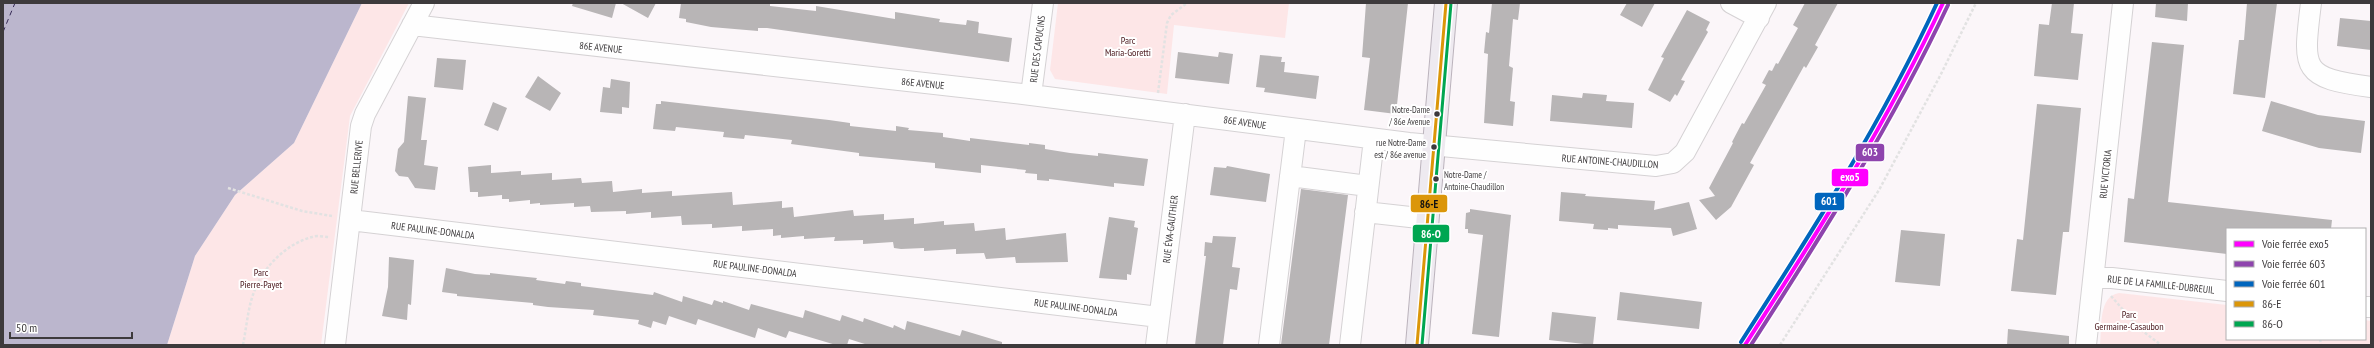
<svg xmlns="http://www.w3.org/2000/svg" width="2374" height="348" font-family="'PT Sans Narrow',sans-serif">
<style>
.green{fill:#fde6e7}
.water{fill:#bbb6cd}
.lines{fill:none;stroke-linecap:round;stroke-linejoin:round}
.ferry{stroke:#362a56;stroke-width:1;stroke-dasharray:5 4;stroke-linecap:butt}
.building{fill:#b8b5b6}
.minor-casing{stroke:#d5d2d4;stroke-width:22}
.major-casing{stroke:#bbb3bc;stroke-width:24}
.path{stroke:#e2e2e2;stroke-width:2.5;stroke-dasharray:3 2;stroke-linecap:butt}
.minor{stroke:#fefefe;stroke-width:20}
.major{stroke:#eeeaf0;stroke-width:22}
.bus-1-casing{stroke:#fff;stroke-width:6}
.bus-2-casing{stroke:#fff;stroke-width:6}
.bus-1{stroke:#db9609;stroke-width:3}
.bus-2{stroke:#00a651;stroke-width:3}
.rail-1-casing{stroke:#fff;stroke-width:7}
.rail-2-casing{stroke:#fff;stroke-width:7}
.rail-3-casing{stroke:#fff;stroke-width:7}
.rail-1{stroke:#f0f;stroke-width:4}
.rail-2{stroke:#8e44ad;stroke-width:4}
.rail-3{stroke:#0065bd;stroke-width:4}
.bus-dot{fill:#3d3a3c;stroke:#fff;stroke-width:1.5}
.labels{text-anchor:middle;stroke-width:4;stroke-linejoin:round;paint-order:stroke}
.bus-label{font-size:9px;fill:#3d3a3c;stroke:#fff;text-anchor:end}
.park-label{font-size:10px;fill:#48161b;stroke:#fff}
.street-label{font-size:10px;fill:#3d3a3c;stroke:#fff}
.line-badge{stroke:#fff;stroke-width:1.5}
.badge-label{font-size:11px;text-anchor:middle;font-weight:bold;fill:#fff}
.pale-badge-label{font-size:11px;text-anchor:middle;font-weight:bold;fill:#111}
</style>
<rect width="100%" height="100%" fill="#fbf6f9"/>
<!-- green -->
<path class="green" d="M362,3H409L350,116L321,345H167L195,256L235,195L294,143Z
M1058,3H1289L1285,38L1174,25L1167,94L1055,79L1050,70Z
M2119,293L2227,305V339H2365V320L2371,321V345H2100C2102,328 2098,296 2119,293Z"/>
<!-- water -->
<path class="water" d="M3,3H362L294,143L235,195L195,256L167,345H3Z"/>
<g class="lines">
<!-- ferry -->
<path class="ferry" d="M3,32L15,3"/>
</g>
<!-- building -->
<path class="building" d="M573,3H616L612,18L572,6Z
M621,3H656L648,18Z
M681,3H770V6L816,11V6L895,19V12L940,19L939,22L966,25L967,20L979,22L978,33L1012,38L1009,62L767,28H758V31L711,27L686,22V19L679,18Z
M1366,3H1408L1396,114L1364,110L1370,58L1362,57Z
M1492,3H1520L1518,20L1513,19L1509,66L1513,68L1510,101L1515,102L1513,126L1484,123L1488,54L1484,53L1486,32L1489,33Z
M1627,3H1655L1642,27L1620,15Z
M1805,3H1838L1815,45L1818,47L1806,68L1804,66L1750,163L1754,165L1731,207L1716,220L1699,200L1715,196L1709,188L1733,143L1732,142L1742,123L1744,124L1766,85L1762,83L1769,70L1772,71L1776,63L1778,64L1798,28L1793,25Z
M2052,3H2074L2071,33L2083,34L2078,80L2034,76L2039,24L2049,25Z
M2156,3H2188L2187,21L2155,17Z
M2247,3H2277L2265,98L2233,94L2239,40H2244Z
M1687,10L1710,22L1706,30L1708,32L1681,80L1685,81L1677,96L1675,94L1670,102L1648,90L1664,58L1661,57Z
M2340,18L2371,21V50L2337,46Z
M2152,42L2184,45L2168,202L2332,220L2331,229H2227V254L2124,242L2128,198L2134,199Z
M1178,52L1218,57L1219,52L1233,54L1229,84L1175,78Z
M1260,55L1282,57L1281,62H1285L1284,72L1319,76L1316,99L1264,92L1265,88L1256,87Z
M437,58L466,60L463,90L434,87Z
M538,76L561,93L550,111L525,97Z
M611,79L630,82L629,108L622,107V114L600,112L603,87L610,88Z
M1583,93L1607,95L1606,101L1634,103L1632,128L1550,121L1552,95L1582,98Z
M408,96L426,98L421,140H427L424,165L438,167L435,190L415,188L408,177L399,176L395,171L398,149L404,142Z
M661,101L829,120L850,123V126L896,131V126L909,128L908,130L943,133V137L957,139L970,141V138L1029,145V143L1045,145V149L1070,153L1098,156V153L1148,159L1144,186L1114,183V187L1049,179V181L1037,180V174L1025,173L1026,170L981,165V173L935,168V163L859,156V153L791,144L792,140L745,135L744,139L723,137L724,132L676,127L675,131L653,129L656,104H661Z
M2271,101L2318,115L2365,121L2361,153L2319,148L2262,131Z
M493,102L507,108L498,131L484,125Z
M2037,104L2081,108L2069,232H2063L2056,295L2011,291L2017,239L2023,240Z
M491,165V173L521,171V175L552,173V180L581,178L582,183L612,181L613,192L642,189V193L672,191V196L732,192L733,205L782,201V208L793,207L794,217L853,210L854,216L884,214V220L914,218V224L944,221V225L974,223L975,231L1005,228L1006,240L1066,233L1068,262L1016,263L1015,257L986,259L984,253L956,254V249L924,251V248L901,249L894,248L893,242L863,244V240L834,241L835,237L804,239V236L781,238V235L773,236V229L742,231V226L712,228V224L682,225L681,216L651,218V212L626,214V211L591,212L590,206L574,207V203L540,205V203L530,204V200L509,202V199H502V195L478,197V192H470L468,167Z
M1227,166L1270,174L1266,202L1210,195L1214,167L1226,168Z
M1301,189L1348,195L1329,345H1281Z
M1561,192L1586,194L1585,196L1655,201L1654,210L1689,202L1697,229L1673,236L1671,228L1618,225V229L1608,228V230L1593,229L1594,224L1559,221Z
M1470,209L1511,215L1499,337L1472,334L1483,235L1468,233V229H1465L1466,213L1470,212Z
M1109,217L1135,221L1134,227L1138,228L1131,275L1127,274V280L1099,278Z
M1901,230L1945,234L1940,286L1895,282Z
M1213,236L1236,237L1232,267L1240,268L1237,290L1230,289L1223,345H1195L1206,256H1204L1205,242L1212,243Z
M389,257L414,260L411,305L408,304L407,320L382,316L388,287Z
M446,268L475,274L490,275V273L537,278L536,280L565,284L566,281L581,283V286L653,295L654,292L682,302L683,296L712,305L714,300L723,303V301L749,310L751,304L803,318L805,310L840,321L842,315L863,322L864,318L893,328L894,325L905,330L907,321L960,336L962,330L1002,342V345H868L849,339L847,345H836L789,331L786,338L758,328L755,338L698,319L696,325L669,316L666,325L653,321L651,328L638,324L639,320L593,315L594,310L548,307L533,305V303L457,296V294L442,292Z
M1620,292L1702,302L1699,329L1617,320Z
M1552,312L1596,317L1593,345L1549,340Z
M2008,329L2069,336V345H2007Z"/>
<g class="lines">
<!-- minor casing -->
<g class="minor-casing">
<path id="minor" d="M1731,3L1759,18
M2311,3C2303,69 2300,78 2371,87
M412,25L1031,95L1409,143L1656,166L1673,163L1685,152L1766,3
M1031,95L1043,3
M1290,176L1368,186
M1365,212L1428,219
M350,220L1159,317
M2094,276L2227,291
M2365,307H2371
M335,345L361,126L365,114L424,3
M1156,345L1185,114
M1269,345L1296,129
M1350,345L1374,139
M2086,345L2123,3"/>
</g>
<!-- major casing -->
<g class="major-casing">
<path id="major" d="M1417,345L1446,3"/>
</g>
<!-- path -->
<path class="path" d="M1158,93L1167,23L1171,15L1187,3
M228,188L302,211L332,216
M2111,296L2140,329L2161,345
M2320,339L2321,345
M243,345C247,325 248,303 257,285C267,263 289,243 312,237C317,235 325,237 330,237
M1780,345L1879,190L1940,76L1976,3"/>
<!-- minor -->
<use href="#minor" class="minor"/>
<!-- major -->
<use href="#major" class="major"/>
<!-- bus-1 casing -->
<g class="bus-1-casing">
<path id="bus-1" d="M1417,345L1446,3"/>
</g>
<!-- bus-2 casing -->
<g class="bus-2-casing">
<path id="bus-2" d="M1422,345L1451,3"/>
</g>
<!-- bus-1 -->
<use href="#bus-1" class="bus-1"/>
<!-- bus-2 -->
<use href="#bus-2" class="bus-2"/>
<!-- rail-1 casing -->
<g class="rail-1-casing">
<path id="rail-1" d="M1745,345C1817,234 1887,123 1943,3"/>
</g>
<!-- rail-2 casing -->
<g class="rail-2-casing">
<path id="rail-2" d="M1751,345C1822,235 1892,124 1948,5"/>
</g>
<!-- rail-3 casing -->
<g class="rail-3-casing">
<path id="rail-3" d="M1741,342C1812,232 1882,122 1937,3"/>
</g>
<!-- rail-1 -->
<use href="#rail-1" class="rail-1"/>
<!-- rail-2 -->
<use href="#rail-2" class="rail-2"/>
<!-- rail-3 -->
<use href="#rail-3" class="rail-3"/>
</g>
<!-- markers -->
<g class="bus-dot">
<circle cx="1437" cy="114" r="3.5"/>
<circle cx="1434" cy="147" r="3.5"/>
<circle cx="1436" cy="179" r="3.5"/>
</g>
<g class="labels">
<!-- bus labels -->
<g class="bus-label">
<text x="1430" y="113">Notre-Dame<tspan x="1430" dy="12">/ 86e Avenue</tspan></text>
<text x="1426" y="146">rue Notre-Dame<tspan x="1426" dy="12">est / 86e avenue</tspan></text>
<text x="1444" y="178" text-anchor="start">Notre-Dame /<tspan x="1444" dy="12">Antoine-Chaudillon</tspan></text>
</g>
<!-- park labels -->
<g class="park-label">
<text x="1128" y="44">Parc<tspan x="1128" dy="12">Maria-Goretti</tspan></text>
<text x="261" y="276">Parc<tspan x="261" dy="12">Pierre-Payet</tspan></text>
<text x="2129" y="318">Parc<tspan x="2129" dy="12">Germaine-Casaubon</tspan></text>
</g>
<!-- street labels -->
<g class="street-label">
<text transform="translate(601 47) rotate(6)" y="4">86E AVENUE</text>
<text transform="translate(1037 49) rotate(-83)" y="4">RUE DES CAPUCINS</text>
<text transform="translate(923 83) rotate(6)" y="4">86E AVENUE</text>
<text transform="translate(1245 122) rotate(8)" y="4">86E AVENUE</text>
<text transform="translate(1610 161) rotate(4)" y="4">RUE ANTOINE-CHAUDILLON</text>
<text transform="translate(356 167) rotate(-84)" y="4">RUE BELLERIVE</text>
<text transform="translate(2105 174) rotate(-84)" y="4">RUE VICTORIA</text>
<text transform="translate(1170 229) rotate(-83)" y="4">RUE ÉVA-GAUTHIER</text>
<text transform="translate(433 230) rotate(7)" y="4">RUE PAULINE-DONALDA</text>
<text transform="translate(755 268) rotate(7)" y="4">RUE PAULINE-DONALDA</text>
<text transform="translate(2161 284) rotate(6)" y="4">RUE DE LA FAMILLE-DUBREUIL</text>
<text transform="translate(1076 307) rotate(7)" y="4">RUE PAULINE-DONALDA</text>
</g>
</g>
<g class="line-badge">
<rect x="1855" y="143" width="30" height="19" rx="4" fill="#8e44ad"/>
<rect x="1831" y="168" width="38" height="19" rx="4" fill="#f0f"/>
<rect x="1814" y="192" width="31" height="19" rx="4" fill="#0065bd"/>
<rect x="1410" y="194" width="38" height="19" rx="4" fill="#db9609"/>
<rect x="1412" y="224" width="38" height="19" rx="4" fill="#00a651"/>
</g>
<g class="badge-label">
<text x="1870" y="156">603</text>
<text x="1850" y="181">exo5</text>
<text x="1829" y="205">601</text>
<text x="1431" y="238">86-O</text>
</g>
<g class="pale-badge-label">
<text x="1429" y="208">86-E</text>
</g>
<!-- border -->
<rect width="2374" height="348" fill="none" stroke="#3d3a3c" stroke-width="8"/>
<!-- legend -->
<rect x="2226" y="228" width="140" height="112" fill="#ffffff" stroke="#b1b0b1"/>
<rect x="2234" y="241" width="20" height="6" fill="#ff00ff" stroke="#b1b0b1"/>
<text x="2262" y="248" font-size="12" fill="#3d3a3c">Voie ferrée exo5</text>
<rect x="2234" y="261" width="20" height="6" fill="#8e44ad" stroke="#b1b0b1"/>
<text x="2262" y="268" font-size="12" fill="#3d3a3c">Voie ferrée 603</text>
<rect x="2234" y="281" width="20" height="6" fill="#0065bd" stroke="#b1b0b1"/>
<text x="2262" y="288" font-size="12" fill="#3d3a3c">Voie ferrée 601</text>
<rect x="2234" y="301" width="20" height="6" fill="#db9609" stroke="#b1b0b1"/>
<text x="2262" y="308" font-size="12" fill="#3d3a3c">86-E</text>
<rect x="2234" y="321" width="20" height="6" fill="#00a651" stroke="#b1b0b1"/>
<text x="2262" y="328" font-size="12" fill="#3d3a3c">86-O</text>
<!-- scale -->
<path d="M10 332v6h122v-6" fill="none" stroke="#3d3a3c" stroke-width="2"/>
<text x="16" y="332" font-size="12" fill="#3d3a3c" stroke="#ffffff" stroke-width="3" paint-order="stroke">50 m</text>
</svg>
